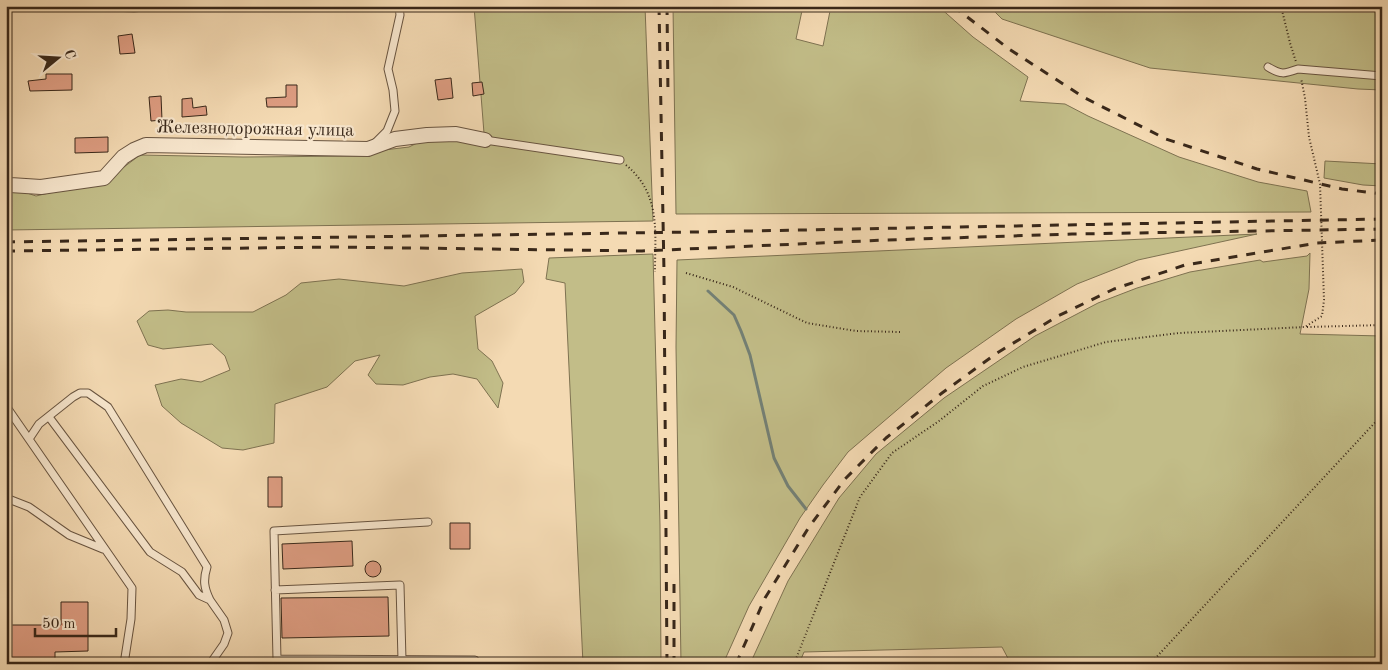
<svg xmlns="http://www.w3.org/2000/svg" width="1388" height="670" font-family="'Old Standard TT',serif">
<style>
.green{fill:#c2bd88;stroke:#7e7251}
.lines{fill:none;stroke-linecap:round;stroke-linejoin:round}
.stream{stroke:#748075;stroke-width:3}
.building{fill:#de9d82;stroke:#39281a}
.service-casing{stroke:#685440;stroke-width:9}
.minor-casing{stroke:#685440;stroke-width:16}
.path{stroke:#39281a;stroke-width:2;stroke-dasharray:1 2.5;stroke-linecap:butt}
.service{stroke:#f8e7ce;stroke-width:7}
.minor{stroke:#f8e7ce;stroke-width:14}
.rail{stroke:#39281a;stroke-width:3;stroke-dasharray:9 9;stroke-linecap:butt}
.labels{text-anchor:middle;stroke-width:4.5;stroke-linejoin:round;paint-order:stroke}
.street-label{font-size:18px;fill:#39281a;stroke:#f8e7ce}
</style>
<rect width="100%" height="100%" fill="#f4dab3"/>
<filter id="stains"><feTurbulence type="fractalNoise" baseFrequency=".004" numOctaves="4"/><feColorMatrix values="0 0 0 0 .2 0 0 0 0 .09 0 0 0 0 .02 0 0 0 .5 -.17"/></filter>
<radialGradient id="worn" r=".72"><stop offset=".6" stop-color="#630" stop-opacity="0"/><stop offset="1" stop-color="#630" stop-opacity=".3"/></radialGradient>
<!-- green -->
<path class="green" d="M474,6H645L653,221L6,230V186L36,196L108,179L140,155L243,157L364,156L384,150L409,147L435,134L485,146Z
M673,6H803L796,39L823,46L831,6H938L973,37L1028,77L1020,101L1065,104L1088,116L1179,157L1258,182L1307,191L1311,212L676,214Z
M989,6H1382V90L1358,89L1150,68L1002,19Z
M1325,161L1382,164V186L1363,185L1324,178Z
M1257,234L1138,260L1077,284L1016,319L946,368L848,452L823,485L800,518L749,606L723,664H681L676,347L677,260Z
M1310,253L1309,289L1300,334L1382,336V664H1011L1002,647L804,652L799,664H750L788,581L839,498L876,454L944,398L1035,336L1098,303L1137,288L1190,272L1260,260L1263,262L1307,256Z
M653,254L660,525L661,664H583L565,283L546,279L549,258Z
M522,269L524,282L515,293L475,316L478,349L492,361L503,383L498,408L477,379L453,374L430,377L403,385L376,384L368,375L380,355L355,361L327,387L275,404L274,443L243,450L222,448L181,423L162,406L155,385L181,379L201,382L230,370L225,356L212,344L163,349L148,345L137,321L149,311L168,310L186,312H253L286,295L301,283L339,279L404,286L462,273Z"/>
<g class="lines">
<!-- stream -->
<path class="stream" d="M708,291L734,315L741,331L750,355L774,458L788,486L806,509"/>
</g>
<!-- building -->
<path class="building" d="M132,34L135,53L120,54L118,36Z
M46,74H72V90L30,91L28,81L46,79Z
M451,78L453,98L438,100L435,80Z
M482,82L484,94L473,96L472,83Z
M286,85H297V107H267L266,98L286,97Z
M161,96L162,120L151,121L149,97Z
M192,98L193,108L206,106L207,115L182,117V99Z
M108,137V152L75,153V138Z
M268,477H282V507H268Z
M450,523H470V549H450Z
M352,541L353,566L283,569L282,544Z
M365 569a8 8 0 1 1 16 0a8 8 0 1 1-16 0Z
M388,597L389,636L282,638L281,598Z
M61,602H88V651L55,652V664H6V625H61Z"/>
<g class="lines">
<!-- service casing -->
<g class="service-casing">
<path id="service" d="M92,6L134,8L150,6
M1268,67C1281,75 1284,74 1298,69L1382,76
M485,140L620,160
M374,144L387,131L395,111L393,90L388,69L400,15L399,6
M6,406L132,588L131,619L124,664
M49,417L150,552L182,572L199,595L210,600L224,620L228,633L224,644L210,664
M29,439L39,424L73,397L80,393H88L108,407L207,567C203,580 204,588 210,600
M6,498L29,507L69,535L103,549
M428,522L274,531L277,659L475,660L477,664
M275,590L400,585L402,660"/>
</g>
<!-- minor casing -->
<g class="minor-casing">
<path id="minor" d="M6,183L10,185L41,187L104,178L123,157L134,150L146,145L368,149L395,139L427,135L456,134L485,140"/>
</g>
<!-- path -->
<path class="path" d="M1281,6L1290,43L1296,62
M626,165C661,194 655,231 655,272
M686,273L733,287L807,323L856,331L900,332
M1307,327L1382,325
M794,664L860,497L892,453L939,421L983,386L1023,367L1106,342L1179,333L1305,327L1322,316L1324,300L1320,184L1309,137L1305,98L1301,78
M1150,664L1382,415"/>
<!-- service -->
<use href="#service" class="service"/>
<!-- minor -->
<use href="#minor" class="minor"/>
<!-- rail -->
<path class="rail" d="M659,6L664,272L667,664
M667,6L668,96
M953,6L1009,49L1085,98L1166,139L1257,169L1342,189L1382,194
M6,242L695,232L1382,219
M6,251L334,247L642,251L887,240L1072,234L1382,229
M674,584V664
M736,664L765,598L809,527L845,479L886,438L942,393L997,353L1058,316L1114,289L1185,265L1317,243L1382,240"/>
</g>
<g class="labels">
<!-- street labels -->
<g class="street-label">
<text transform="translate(255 128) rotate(1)" y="6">Железнодорожная улица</text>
</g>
</g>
<!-- margin -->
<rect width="1388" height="670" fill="none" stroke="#f4dab3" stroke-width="25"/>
<rect x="8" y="8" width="1373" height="655" fill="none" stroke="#39281a" stroke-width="2.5"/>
<rect x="12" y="12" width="1363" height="645" fill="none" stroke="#39281a"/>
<!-- north arrow -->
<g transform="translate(58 58) rotate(72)" stroke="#f8e7ce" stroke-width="4" paint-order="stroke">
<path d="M0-4L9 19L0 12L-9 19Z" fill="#39281a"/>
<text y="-8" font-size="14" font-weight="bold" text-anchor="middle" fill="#39281a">С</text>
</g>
<!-- scale -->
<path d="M35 628v8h81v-8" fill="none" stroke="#39281a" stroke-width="2.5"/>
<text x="42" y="628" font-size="15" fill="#39281a" stroke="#f8e7ce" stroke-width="4" paint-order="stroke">50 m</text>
<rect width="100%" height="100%" filter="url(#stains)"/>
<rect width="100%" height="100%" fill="url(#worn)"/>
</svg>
